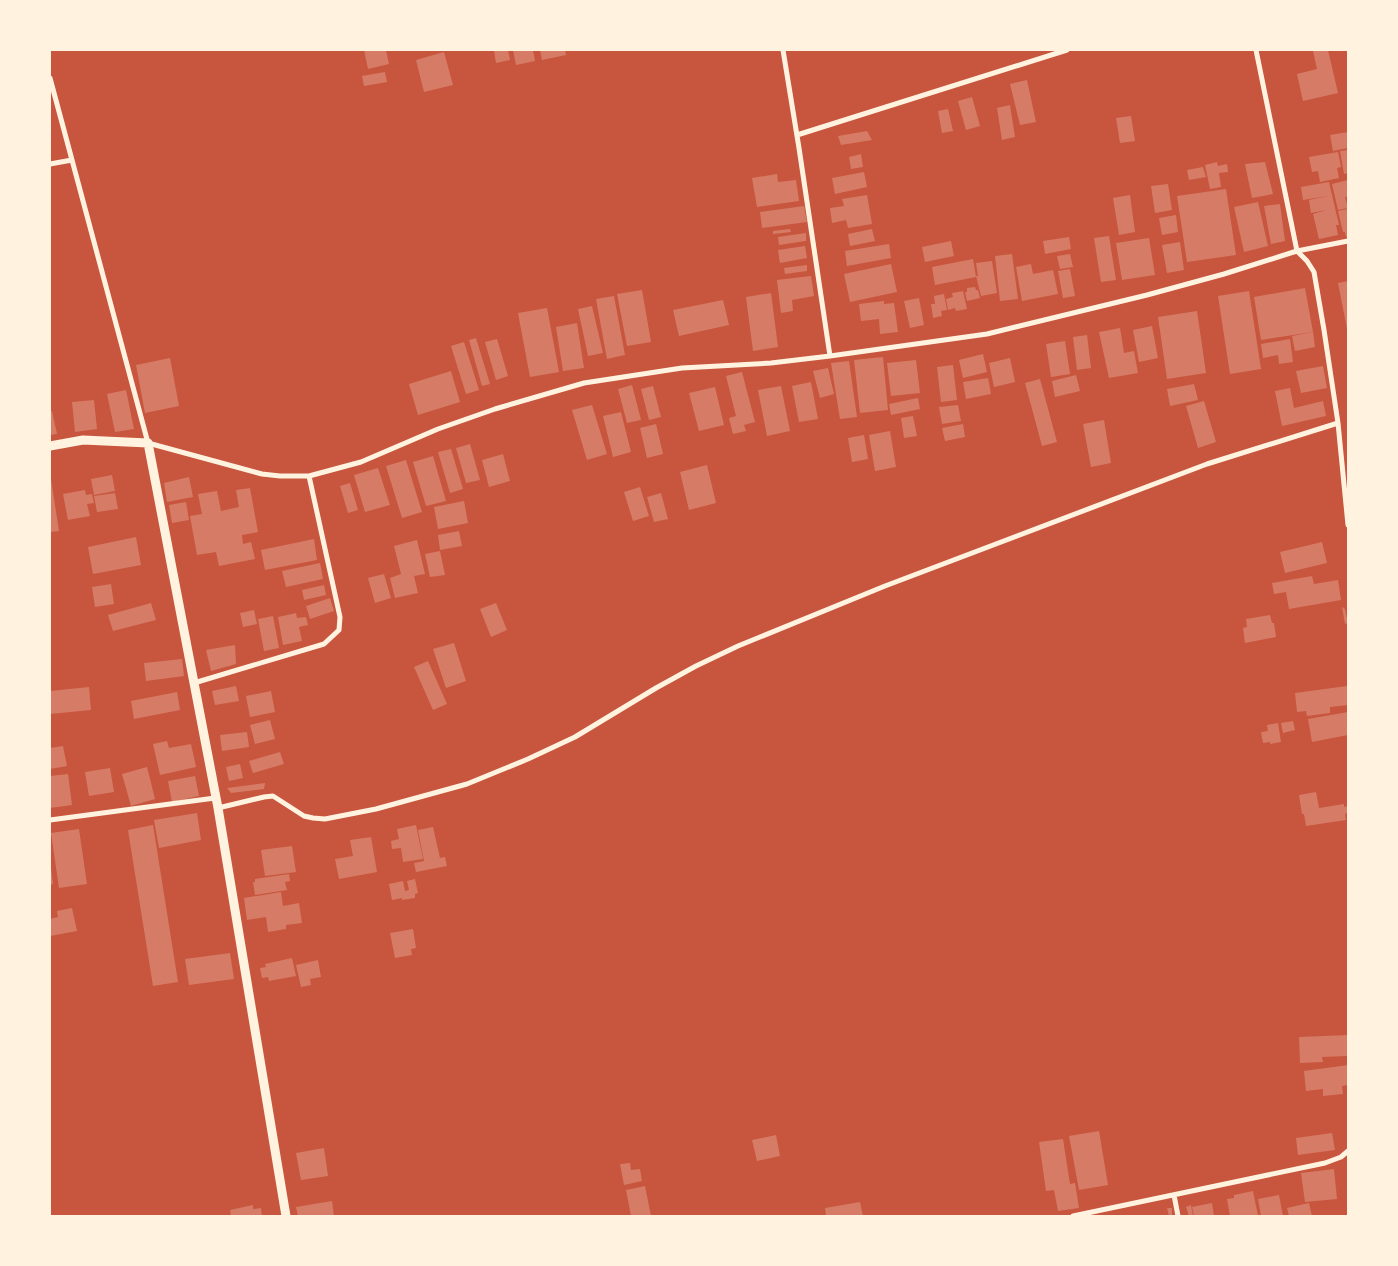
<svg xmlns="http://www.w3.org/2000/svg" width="1398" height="1266" font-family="'IBM Plex Serif',serif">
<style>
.building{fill:#d67c66}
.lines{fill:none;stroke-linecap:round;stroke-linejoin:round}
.minor{stroke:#fff3e0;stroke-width:5}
.tertiary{stroke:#fff3e0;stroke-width:9}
</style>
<rect width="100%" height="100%" fill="#c8553d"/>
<!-- building -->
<path class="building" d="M364,50H386L389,64L368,69Z
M494,50H508L510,60L496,63Z
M513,50H533L535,61L516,65Z
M540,50H565L566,55L542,60Z
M1318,50H1328L1338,93L1303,101L1297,74L1317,69L1313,51Z
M444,52L453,85L424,92L416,60Z
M385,72L387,82L364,86L362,76Z
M1027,80L1036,122L1020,125L1010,84Z
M972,97L980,126L966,130L958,101Z
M1010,105L1015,137L1002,140L997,108Z
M948,109L953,131L942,133L938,111Z
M1131,116L1135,141L1120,143L1116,118Z
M867,131L872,140L841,145L838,136Z
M1348,132V148L1333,151L1330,135Z
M1348,150V173L1344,174L1340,151Z
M1338,152L1341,167L1337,168L1339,178L1320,182L1318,171L1312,172L1309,157Z
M861,154L863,167L851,169L849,157Z
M1217,162L1218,166L1227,164L1228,172L1219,173L1221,187L1210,189L1205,165Z
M1265,162L1273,194L1252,198L1245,164Z
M1203,167L1206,177L1189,180L1187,170Z
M864,172L867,187L835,194L832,178Z
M777,174L778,182L796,180L799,201L757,207L752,178Z
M1348,180V197H1345L1348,208L1338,210L1332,184Z
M1329,182L1339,225H1336L1338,235L1319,239L1313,214L1326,210L1311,213L1309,200L1328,196L1303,200L1301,187Z
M1168,184L1172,210L1155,213L1151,186Z
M1226,189L1236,255L1187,262L1177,196Z
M867,195L872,224L848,228L846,220L832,223L830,208L844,206L842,199Z
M1130,195L1135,232L1119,235L1113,198Z
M1258,202L1268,246L1244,252L1234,207Z
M1280,204L1285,241L1271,244L1264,206Z
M804,206L807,222L762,228L760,212Z
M1348,209V236L1346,237L1345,232H1343L1338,211Z
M1176,215L1178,232L1162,235L1159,218Z
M790,229L791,232L773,234V231Z
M872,229L875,241L850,246L848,234Z
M806,233V241L779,245L778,237Z
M1109,236L1116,280L1101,282L1094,238Z
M1069,237L1071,249L1045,254L1043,241Z
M1149,238L1155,275L1122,280L1116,243Z
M951,241L954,256L925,262L922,247Z
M1180,242L1184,270L1167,273L1162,245Z
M889,244L891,258L847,266L845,251Z
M805,246L807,258L780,263L778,250Z
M1012,254L1018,299L1000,301L995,256Z
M1070,254L1073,267L1060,269L1057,256Z
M973,259L976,277L935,285L932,267Z
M992,261L997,293L981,296L976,276H978L976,263Z
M891,264L897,292L850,302L844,274Z
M1031,264L1033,274L1053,270L1058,294L1022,301L1016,267Z
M807,265V271L785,274L784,268Z
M1070,269L1075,296L1063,298L1058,271Z
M811,276L814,296L792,300L793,311L781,313L777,280Z
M1348,281V329H1347L1338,283Z
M975,287L976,290H978L980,298L967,301L965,292H967V288Z
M1305,288L1313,332L1261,340L1254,297Z
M642,290L651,342L627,346L617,294Z
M963,291L967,309L956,311L955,308L948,310L946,299L953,297L952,293Z
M1249,291L1261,369L1230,374L1218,296Z
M771,293L778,347L753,351L746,297Z
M944,294L947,310L941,311L942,316L933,318L931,304H935L934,296Z
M614,296L625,355L607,359L596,299Z
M919,298L924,325L910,328L904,301Z
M723,300L729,325L679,336L673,310Z
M884,301V304L894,303L898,332L880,334L879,319L861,321L859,304Z
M592,306L603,353L588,356L578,309Z
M547,308L559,372L530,377L518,313Z
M1197,311L1206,373L1167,379L1158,317Z
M577,323L584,368L563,371L556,327Z
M1152,326L1158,358L1139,362L1133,330Z
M1120,328L1124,353L1134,351L1138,373L1109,378L1099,332Z
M1313,332L1315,347L1295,351L1292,336Z
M1087,335L1091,368L1077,370L1073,337Z
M476,338L490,384L482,386L469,340Z
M497,339L508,376L496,380L485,342Z
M1290,339L1293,362L1279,364L1278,355L1263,358L1261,344Z
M1065,341L1070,374L1051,377L1046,344Z
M464,342L479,390L466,394L451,346Z
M983,354L987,372L963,378L959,360Z
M883,357L888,410L860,413L854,360Z
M170,358L179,406L145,413L136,365Z
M1010,358L1015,382L994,387L989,363Z
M916,360L920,393L891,396L887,363Z
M849,361L857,417L840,419L831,363Z
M953,365L957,400L941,402L937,367Z
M1323,366L1327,388L1301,393L1296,371Z
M828,368L834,394L820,398L813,371Z
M451,371L460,402L418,415L409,384Z
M742,372L755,422L744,425L746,431L733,434L729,418L736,416L726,376Z
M1076,375L1080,391L1055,397L1052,381Z
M988,378L991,394L966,399L963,382Z
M1040,379L1057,442L1042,446L1025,383Z
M811,382L818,419L799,422L792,386Z
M1194,384L1198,400L1170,406L1167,389Z
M632,385L641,420L627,423L618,389Z
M653,386L661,417L649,420L641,389Z
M781,386L790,431L767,436L758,390Z
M715,387L724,425L699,431L689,393Z
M1290,388L1294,408L1323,401L1326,416L1282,426L1275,391Z
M126,390L134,429L115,432L107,394Z
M918,398L920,409L891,415L889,404Z
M94,400L97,429L75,432L72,402Z
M1204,401L1216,442L1198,448L1186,406Z
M592,405L607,454L587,460L572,410Z
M958,405L961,421L942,424L939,407Z
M52,411L57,434L50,435V412Z
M621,412L631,452L613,457L603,416Z
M913,416L917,436L904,438L901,418Z
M1104,420L1111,463L1091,467L1083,424Z
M656,424L663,454L647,458L640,428Z
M963,424L965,437L945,441L942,428Z
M890,431L896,467L875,471L869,435Z
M864,435L868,459L852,462L848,438Z
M470,444L480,480L466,483L456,448Z
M451,449L463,489L450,493L438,452Z
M503,454L510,481L489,487L482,460Z
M433,456L446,501L426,506L413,462Z
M406,460L422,512L402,518L386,466Z
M707,465L716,503L689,510L680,472Z
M378,468L390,505L365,512L354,475Z
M112,475L115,491L94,495L91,479Z
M189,477L193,497L167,502L164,483Z
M51,479L59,531L50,532V480Z
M350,483L358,510L348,513L340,486Z
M640,487L649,516L633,521L624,492Z
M250,488L258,532L242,535L243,544L251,542L255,559L219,566L216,552L197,555L190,516L202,514L198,494L217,491L221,511L239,507L236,490Z
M85,490L86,495L92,494L94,503L87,504L90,516L68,520L63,494Z
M115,493L118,509L97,512L94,496Z
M661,493L668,519L654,522L647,497Z
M464,501L468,523L438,529L434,507Z
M186,502L189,520L172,523L169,505Z
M459,531L462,546L440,550L438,535Z
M136,537L141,565L93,574L88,547Z
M314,539L317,560L265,570L261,550Z
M417,540L425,574L414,576L418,593L395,598L390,578L401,574L394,546Z
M1322,542L1327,563L1285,573L1280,552Z
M440,551L445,575L430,577L425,554Z
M320,563L323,579L286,587L282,571Z
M384,574L391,598L375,603L368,578Z
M1312,576L1314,584L1338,580L1341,600L1289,609L1286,592L1274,594L1272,583Z
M111,584L114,604L95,607L92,587Z
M324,585L326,595L304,600L302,590Z
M330,598L334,611L310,619L306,606Z
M151,603L156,620L113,631L108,615Z
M496,603L507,630L491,637L480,609Z
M1342,607L1345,609L1348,623L1345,624Z
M254,610L257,624L243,627L240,613Z
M296,613L297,618L306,617L308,625L299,627L302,641L283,645L278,617Z
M1270,615L1272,623H1274L1276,637L1245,643L1243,628L1247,627L1246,619Z
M273,616L279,648L264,651L258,619Z
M454,643L466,681L446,688L433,649Z
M235,645L236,664L211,671L206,650Z
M182,659L184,676L146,681L144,663Z
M428,661L447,704L433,710L414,667Z
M236,686L239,701L215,705L212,691Z
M1347,686L1348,705L1330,707V713L1307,716L1306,711L1297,712L1295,693Z
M89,687L91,710L50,714V691Z
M271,691L275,712L250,717L246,696Z
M177,692L180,710L134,719L131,701Z
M1348,712V735L1312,742L1308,719Z
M270,720L275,739L255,744L250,725Z
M1293,721L1295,730L1283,733L1281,723Z
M1278,723L1281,742L1270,744V742L1263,743L1261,732L1268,731L1267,725Z
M247,732L249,747L222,751L220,735Z
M167,741L169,748L191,744L196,767L160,775L153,744Z
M63,746L67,766L50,769V748Z
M280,752L284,764L253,773L249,761Z
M240,764L243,778L229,781L226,767Z
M147,767L155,799L131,806L122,774Z
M110,768L114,792L89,796L85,772Z
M68,774L72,805L50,808V776Z
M195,776L199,796L172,802L168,781Z
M265,783L264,789L231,793L227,788Z
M1316,792L1319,808L1344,804V807L1348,806V813L1345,814L1346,820L1306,826L1304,814H1302L1299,795Z
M197,813L201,840L159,848L154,820Z
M153,825L178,982L153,986L128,830Z
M416,825L423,859L403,862L401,848L392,849L391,841L399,839L397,829Z
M433,827L440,858L445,857L447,866L416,872L414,863L424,861L418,830Z
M79,829L87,884L59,888L51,833Z
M371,837L377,872L339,879L335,859L353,856L350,840Z
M292,846L296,872L265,876L261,850Z
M51,868L53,884L50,885V869Z
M289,874L290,881L285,882L287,890L255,895L253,882H255V879Z
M415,879L418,893L415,894V898L402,900V898L392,900L389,884L403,881L405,891L409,890L407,881Z
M281,892L283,906L299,903L302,923L286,925V929L268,932L266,917L247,920L244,898Z
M72,908L77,931L50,936V919L58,917L57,911Z
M413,929L416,948L411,949L412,955L395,958L390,933Z
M230,953L234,979L189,985L185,959Z
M292,958L296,976L269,981L268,977L262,978L260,968L266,967L265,964Z
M318,960L321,977L310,979L311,985L301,987L296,965Z
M1348,1035V1056L1322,1057L1323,1062L1300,1063L1299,1037Z
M1348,1065V1085L1342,1086L1343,1094L1323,1096V1089L1306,1091L1304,1071Z
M1099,1131L1108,1185L1079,1190L1069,1136Z
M1332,1133L1335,1150L1298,1155L1296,1138Z
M776,1135L780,1156L757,1161L752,1140Z
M1063,1139L1070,1184L1075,1183L1079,1208L1058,1211L1054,1190L1046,1191L1039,1142Z
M324,1148L328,1176L301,1180L296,1153Z
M630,1163L631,1170L640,1169L642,1181L624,1185L620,1164Z
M1334,1169L1337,1199L1305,1202L1301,1173Z
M645,1186L651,1216H631L626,1190Z
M1253,1191L1258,1216H1230L1227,1199L1234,1198V1195Z
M1279,1195L1283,1216H1261L1258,1199Z
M332,1201L334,1216H298L296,1207Z
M860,1202L863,1216H826L825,1208Z
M1212,1203L1214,1216H1194L1192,1207Z
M1309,1203L1312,1216H1289L1287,1208Z
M253,1205V1209L261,1208L262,1216H231L230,1210Z
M1191,1205L1193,1216H1189L1186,1207Z
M1167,1208H1172V1216H1169Z"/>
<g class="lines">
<!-- minor -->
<path class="minor" d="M783,50L799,148L830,356
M1256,50L1297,251L1307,261L1314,272L1324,330L1338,423L1348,525
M50,78L148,443L262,474L280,476H309L361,462L438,429L495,409L584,383L682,368L771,363L830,356L987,334L1147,295L1224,274L1297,251L1348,241
M797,135L1067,50
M50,164L72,160
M194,683L324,644L339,630L340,617L309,476
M218,808L264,797L273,796L304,816L313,818L325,819L376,809L467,784L528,759L575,737L656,688L696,666L738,646L885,586L1207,464L1338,423
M50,820L215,798
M1174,1195L1178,1216
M1073,1216L1325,1163L1341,1157L1348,1151"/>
<!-- tertiary -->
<path class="tertiary" d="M50,446L83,440L148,443L218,808L286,1216"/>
</g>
<!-- border -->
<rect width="1398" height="1266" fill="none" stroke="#fff3e0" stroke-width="102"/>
</svg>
